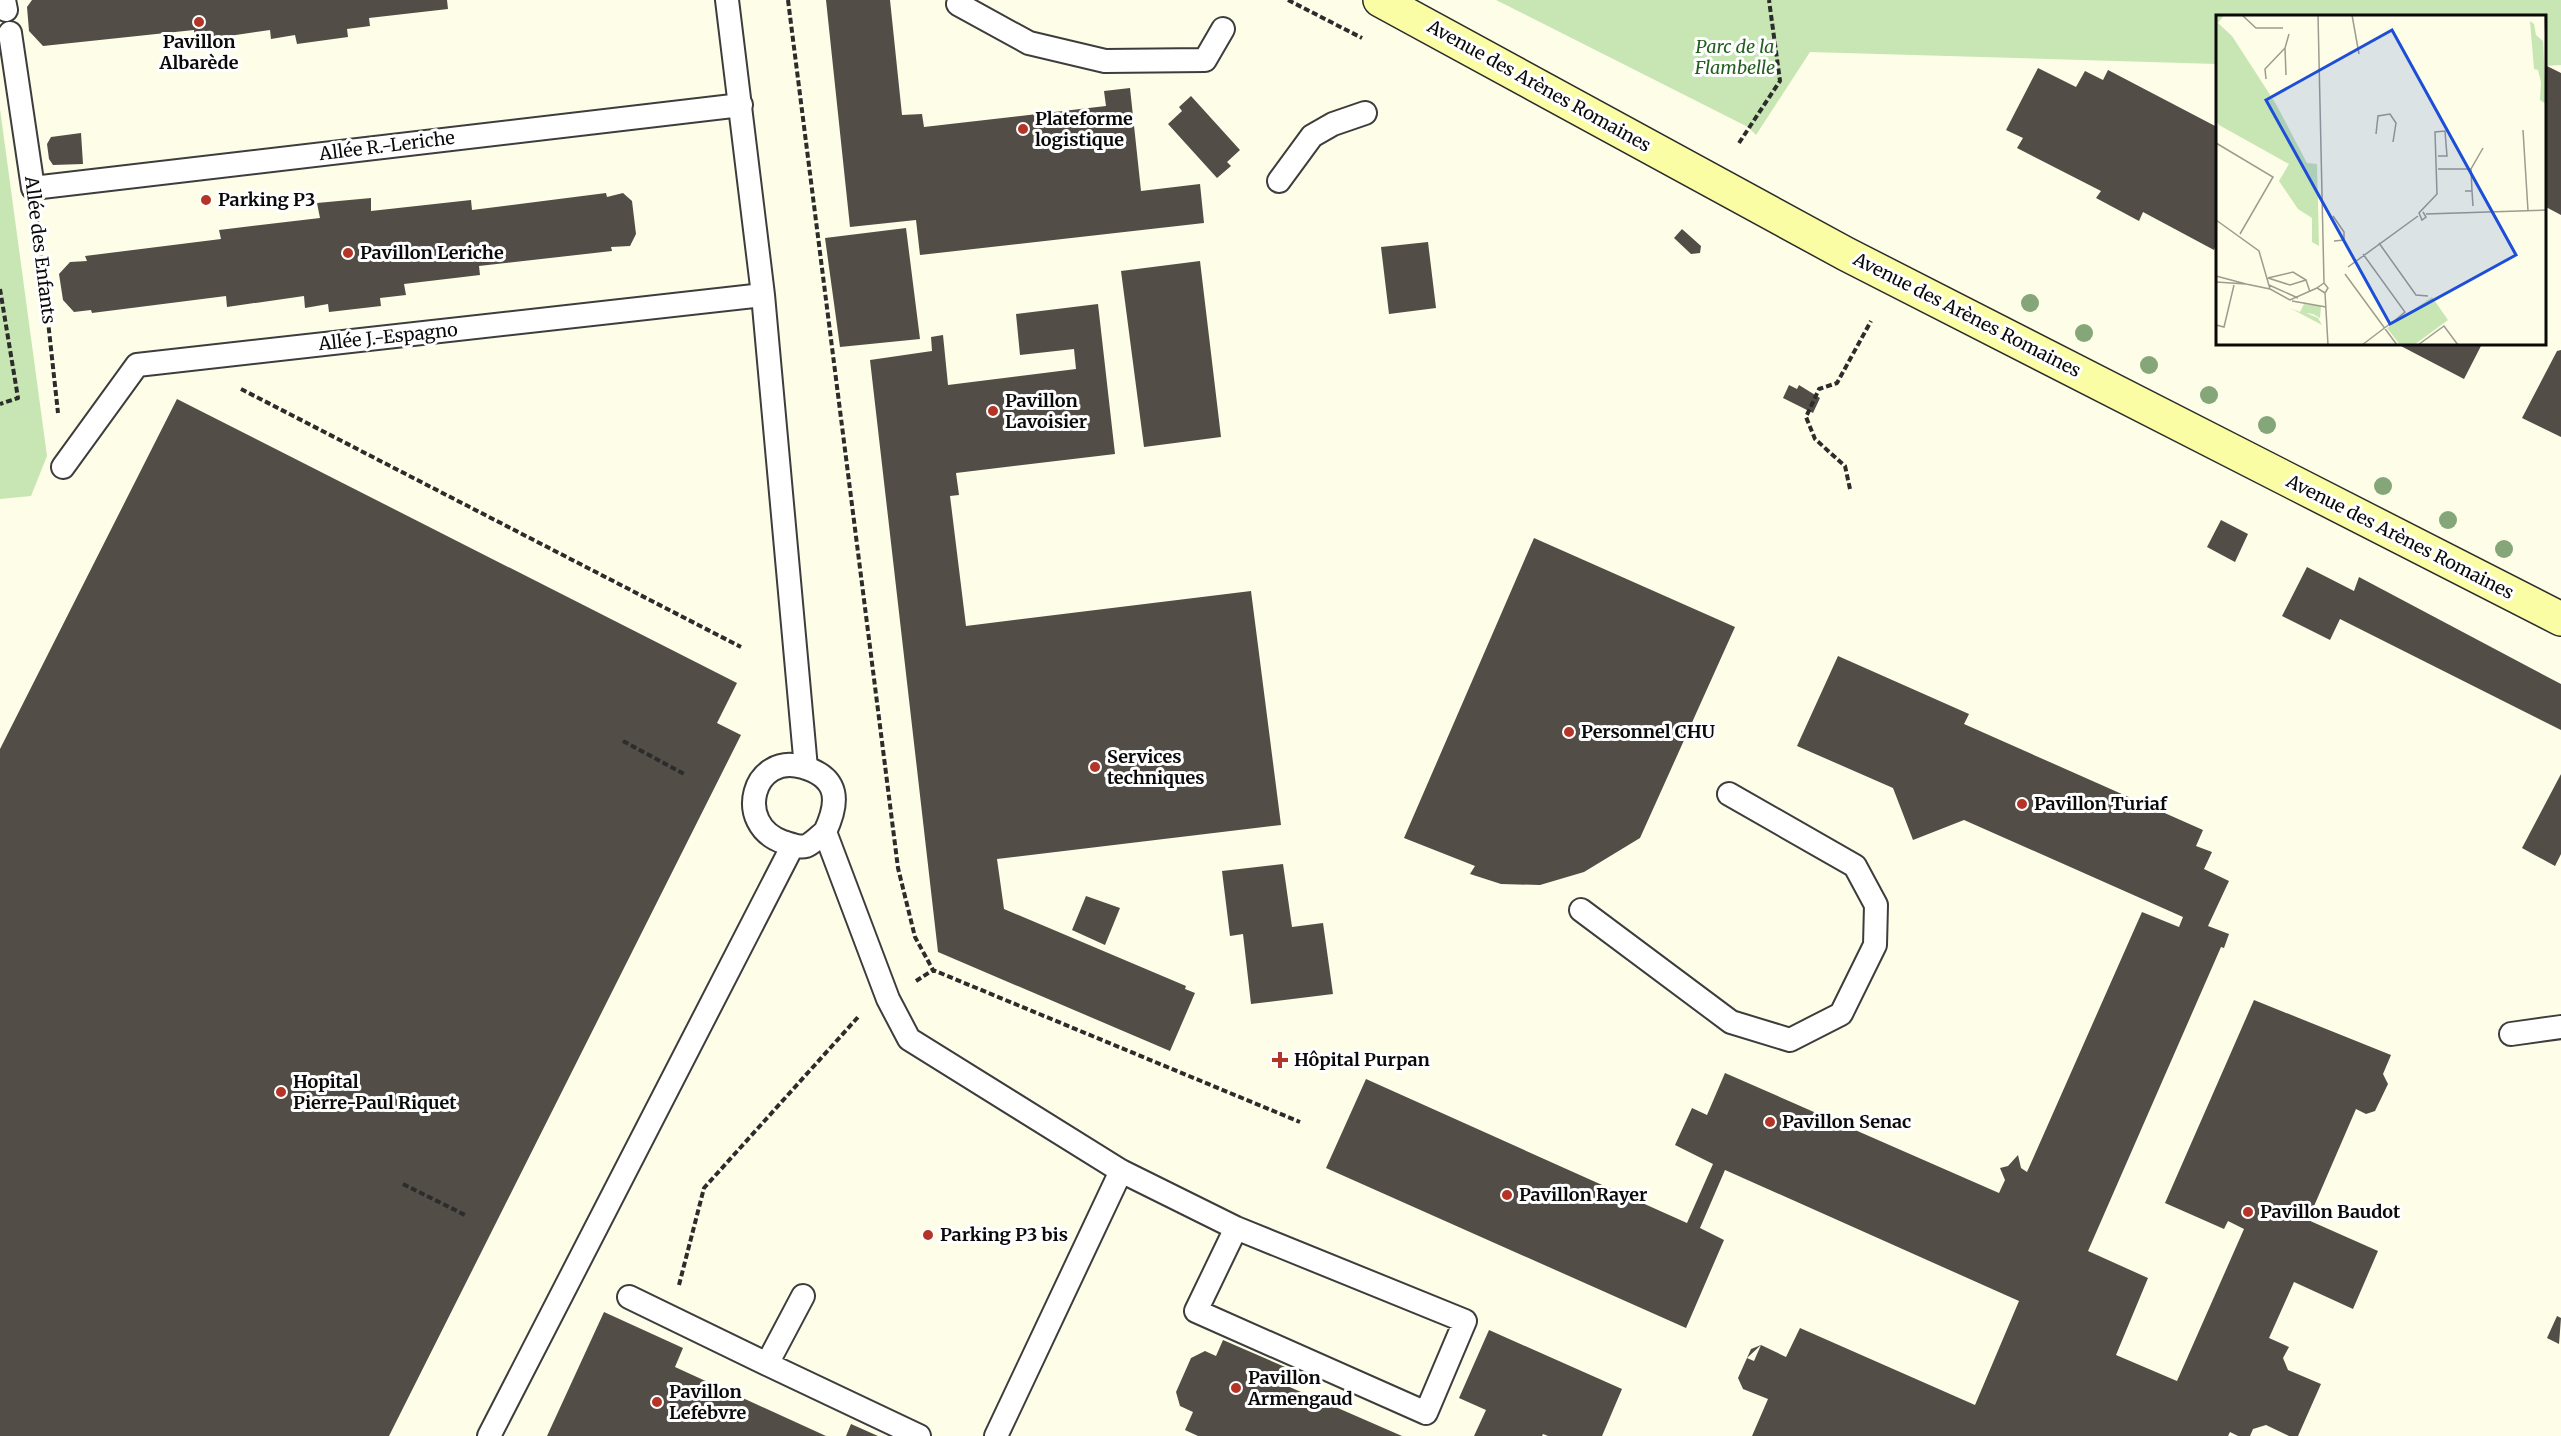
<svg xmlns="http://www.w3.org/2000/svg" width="2561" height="1436" font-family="Merriweather,serif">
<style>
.green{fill:#c7e6b3}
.building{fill:#524d47}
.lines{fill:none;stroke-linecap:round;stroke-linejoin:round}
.lane-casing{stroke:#3d3d3d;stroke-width:26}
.secondary-casing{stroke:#2c2c2c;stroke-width:36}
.path{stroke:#2c2c2c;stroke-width:4;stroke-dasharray:6 3;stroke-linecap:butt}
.lane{stroke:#fff;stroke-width:22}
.secondary{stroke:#fafda4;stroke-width:33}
.tree{fill:#85a678}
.poi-dot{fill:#b43527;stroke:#fff;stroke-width:2}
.labels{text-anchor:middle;stroke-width:6;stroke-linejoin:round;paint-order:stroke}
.poi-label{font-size:18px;font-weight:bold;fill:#0a0a0a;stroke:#fff;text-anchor:start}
.park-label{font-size:18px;font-style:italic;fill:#225e1e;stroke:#fff}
.street-label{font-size:18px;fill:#0a0a0a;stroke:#fff}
.inset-road{fill:none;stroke:#9c9c8f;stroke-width:1.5}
.view{fill:#1d4ed8;fill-opacity:0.15;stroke:#1d4ed8;stroke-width:3}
.inset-edge{fill:none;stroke:#0a0a0a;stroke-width:3}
</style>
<rect width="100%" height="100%" fill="#fefde7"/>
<!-- green -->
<path class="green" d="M1496,0H2561V65L2545,66L2544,16H2218L2217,64L1810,52L1756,135L1748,127Z
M0,109L47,456L31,496L0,499Z"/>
<!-- building -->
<path class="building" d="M32,0H447L448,9L369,18L370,26L347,29L348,37L297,44L295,35L271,39L270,30L195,41L194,30L43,46L29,31L27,7Z
M826,0H890L902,115L922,114L924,127L1106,106L1104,91L1130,88L1141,191L1200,184L1204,223L920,255L916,220L850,227Z
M2547,66L2561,73V215L2544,206V70Z
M2038,68L2076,87L2085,71L2103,80L2108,70L2217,127V243L2214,250L2143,212L2139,221L2096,198L2101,191L2017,148L2023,138L2006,130Z
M1191,96L1240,150L1227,162L1231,166L1217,178L1168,124L1182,111L1179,107Z
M81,133L83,164L53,165L49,159L47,144L51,137Z
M606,193L607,197L623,193L632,201L636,234L630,246L611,247L612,251L479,266L480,275L404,284L406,295L380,298L381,306L329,312L328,304L305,308L304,296L227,307L226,296L92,313L91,310L74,312L63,300L59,274L70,262L87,261L85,256L221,239L219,230L320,218L317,203L371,198V211L471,200L472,210Z
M906,228L920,339L840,347L825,238Z
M1682,229L1701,246L1700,253L1691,254L1674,238Z
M1428,242L1436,308L1389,314L1381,247Z
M1200,261L1221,437L1144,447L1121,271Z
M1098,304L1115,454L956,473L959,495L950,496L966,626L1251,591L1281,825L997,859L1004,909L1186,986L1185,989L1195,993L1170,1051L938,952L870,360L932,351L931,337L943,335L948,385L1076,369L1074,349L1020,355L1016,314Z
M2397,344H2482L2464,379Z
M2561,350V437L2522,418L2557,351Z
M1789,385L1797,389L1799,385L1820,398L1813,413L1783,398Z
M177,399L737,683L717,723L741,735L389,1436H0V749Z
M2221,520L2248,534L2235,562L2207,547Z
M1534,538L1735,627L1640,838L1584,872L1540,885L1501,884L1470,874L1475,866L1404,838Z
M2307,567L2354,591L2359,577L2561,684V730L2340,619L2330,640L2282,616Z
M1838,656L1969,714L1964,724L2203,830L2196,846L2212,852L2204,869L2229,881L2208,926L2229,934L2224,948L2221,947L2088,1251L2148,1278L2116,1355L2177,1381L2244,1229L2228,1221L2224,1229L2165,1203L2254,1000L2391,1055L2383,1074L2388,1084L2375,1111L2366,1114L2356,1109L2308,1220L2378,1251L2353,1309L2294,1282L2269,1338L2289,1347L2283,1358L2288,1370L2321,1384L2298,1436H2289L2266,1425L2253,1429L2250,1436H2238L2230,1432L2228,1436H1752L1768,1399L1743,1389L1738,1378L1751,1349L1761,1345L1747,1358L1754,1361L1761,1345L1786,1357L1800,1328L1975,1405L2019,1301L1725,1170L1700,1228L1724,1240L1686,1328L1326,1168L1366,1079L1687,1223L1713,1164L1675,1145L1692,1108L1707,1115L1725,1073L1999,1193L2005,1180L2000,1168L2008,1166L2018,1155L2021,1168L2027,1172L2142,912L2179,927L2183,917L1964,820L1913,840L1893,788L1797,746Z
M2561,774V854L2555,866L2522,848Z
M1283,864L1292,927L1323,923L1333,994L1251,1004L1243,934L1230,936L1222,871Z
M1086,896L1120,908L1105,945L1072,930Z
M604,1312L683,1348L675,1367L826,1436H547Z
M2557,1316L2561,1318L2559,1344L2547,1338Z
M1489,1330L1622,1389L1602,1436H1548L1543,1434L1542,1436H1474L1486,1410L1459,1398Z
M1223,1340L1292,1370L1285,1385L1402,1436H1198L1185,1430L1193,1412L1180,1406L1176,1392L1191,1358L1205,1351L1216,1356Z
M851,1424L878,1436H846Z"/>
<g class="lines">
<!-- lane casing -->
<g class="lane-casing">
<path id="lane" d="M4,0L6,10
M727,0L763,295L806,768
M960,0L958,4L1029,43L1105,61L1205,60L1223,29
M10,33L33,188L741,105
M1279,181L1312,136L1333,124L1365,113
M63,467L137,365L763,295
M825,832C819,836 812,844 806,846C799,848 790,844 783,842C733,824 753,752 803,767C840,778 839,802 825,832L888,999L909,1039L1121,1171L1236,1228L1465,1321L1426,1413L1196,1311L1236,1228
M1581,910L1731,1022L1790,1040L1841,1014L1875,945L1876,905L1855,866L1729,794
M2511,1034L2561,1027
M629,1297L767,1364L803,1296
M767,1364L919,1436
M489,1436L793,845
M996,1436L1121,1171"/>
</g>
<!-- secondary casing -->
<g class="secondary-casing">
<path id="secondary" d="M1380,0L1846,254L2561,619"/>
</g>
<!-- path -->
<path class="path" d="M788,0L898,868L915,937L933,970L1300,1122
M1288,0L1362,38
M1739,143L1780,81L1769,0
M37,220L58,413
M0,289L18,398L0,404
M241,389L741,647
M1850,489L1845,466L1815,439L1806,417L1819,389L1837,383L1871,321
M623,741L686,775
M916,981L933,970
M403,1184L467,1216
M679,1285L704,1188L859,1016"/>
<!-- lane -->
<use href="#lane" class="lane"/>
<!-- secondary -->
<use href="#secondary" class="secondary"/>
</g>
<!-- trees -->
<g class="tree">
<circle cx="2030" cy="303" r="9"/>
<circle cx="2084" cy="333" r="9"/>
<circle cx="2149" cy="365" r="9"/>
<circle cx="2209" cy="395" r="9"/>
<circle cx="2267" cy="425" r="9"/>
<circle cx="2383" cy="486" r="9"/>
<circle cx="2448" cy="520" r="9"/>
<circle cx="2504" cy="549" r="9"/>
</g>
<!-- markers -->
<g class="poi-dot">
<circle cx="199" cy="22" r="6"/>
<circle cx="1023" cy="129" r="6"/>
<circle cx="206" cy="200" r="6"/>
<circle cx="348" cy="253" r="6"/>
<circle cx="993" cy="411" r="6"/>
<circle cx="1569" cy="732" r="6"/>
<circle cx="1095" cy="767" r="6"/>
<circle cx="2022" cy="804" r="6"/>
<path d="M1277 1051h6v6h6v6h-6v6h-6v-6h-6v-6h6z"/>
<circle cx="281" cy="1092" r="6"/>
<circle cx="1770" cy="1122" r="6"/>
<circle cx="1507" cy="1195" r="6"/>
<circle cx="2248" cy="1212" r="6"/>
<circle cx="928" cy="1235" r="6"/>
<circle cx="1236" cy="1388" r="6"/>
<circle cx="657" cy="1402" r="6"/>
</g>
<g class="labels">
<!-- poi labels -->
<g class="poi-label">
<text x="199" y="48" text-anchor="middle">Pavillon<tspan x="199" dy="21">Albarède</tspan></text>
<text x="1035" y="125">Plateforme<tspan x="1035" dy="21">logistique</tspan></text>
<text x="218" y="206">Parking P3</text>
<text x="360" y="259">Pavillon Leriche</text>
<text x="1005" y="407">Pavillon<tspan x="1005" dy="21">Lavoisier</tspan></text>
<text x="1581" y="738">Personnel CHU</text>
<text x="1107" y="763">Services<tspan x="1107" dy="21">techniques</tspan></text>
<text x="2034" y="810">Pavillon Turiaf</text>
<text x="1294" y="1066">Hôpital Purpan</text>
<text x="293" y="1088">Hopital<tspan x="293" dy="21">Pierre-Paul Riquet</tspan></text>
<text x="1782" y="1128">Pavillon Senac</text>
<text x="1519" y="1201">Pavillon Rayer</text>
<text x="2260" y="1218">Pavillon Baudot</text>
<text x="940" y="1241">Parking P3 bis</text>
<text x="1248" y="1384">Pavillon<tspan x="1248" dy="21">Armengaud</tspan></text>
<text x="669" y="1398">Pavillon<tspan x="669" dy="21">Lefebvre</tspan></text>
</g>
<!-- park labels -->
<g class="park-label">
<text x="1735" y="53">Parc de la<tspan x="1735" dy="21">Flambelle</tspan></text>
</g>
<!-- street labels -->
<g class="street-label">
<text transform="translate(1539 86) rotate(29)" y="6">Avenue des Arènes Romaines</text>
<text transform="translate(387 146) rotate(-7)" y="6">Allée R.-Leriche</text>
<text transform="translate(40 250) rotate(83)" y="6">Allée des Enfants</text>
<text transform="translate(1967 315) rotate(27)" y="6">Avenue des Arènes Romaines</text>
<text transform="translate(388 337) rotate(-6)" y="6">Allée J.-Espagno</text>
<text transform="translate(2400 537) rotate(27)" y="6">Avenue des Arènes Romaines</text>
</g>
</g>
<!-- overview -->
<g transform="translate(2216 15)">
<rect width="330" height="330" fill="#fefde7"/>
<path d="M0,0H8L2,8L16,21L60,89L91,148L101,149L103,231L96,227V203L82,194L63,166L73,149L3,110L0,104ZM314,6L318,9L320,20L327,26L330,89L324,85L325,67L322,55L318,54ZM216,282L232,305L198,330H184L171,313ZM88,289L105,291L104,303L97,299L90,298L102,303L106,310L74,293L84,297Z" fill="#c7e6b3"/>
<path class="inset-road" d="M26,0L40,13H67M102,0L108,268M136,0L143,39M329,0L330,25M70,60L69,33L73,19M50,64L49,54L69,33M307,115L312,196M160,119L162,101L174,99L180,108L177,127M0,128L57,162L24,219M222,154H255M249,176H256L257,191M256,176L255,154L267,133M207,197L210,202L206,205L203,198L221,179L219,117L229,116L231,141H222M210,199L330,195M117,201L128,217V225L118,226M0,205L43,236L54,274L74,285L101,273M163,228L200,280L212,281M147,239L189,297L177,307M132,252L202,201M129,259L181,330M0,261L30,269L0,267M52,263L74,270L90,265L94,277M52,263L77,257L90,265M108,268L112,273L109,278L112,330M108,268L101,273L109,278M30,269L54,274M53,270L82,283M76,286L110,292M0,310L8,312L18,270M146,330L175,308M202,330L228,311L242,330"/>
<path class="view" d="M176,15L300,240L174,309L50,85Z"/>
<rect width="330" height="330" class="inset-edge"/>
</g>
</svg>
